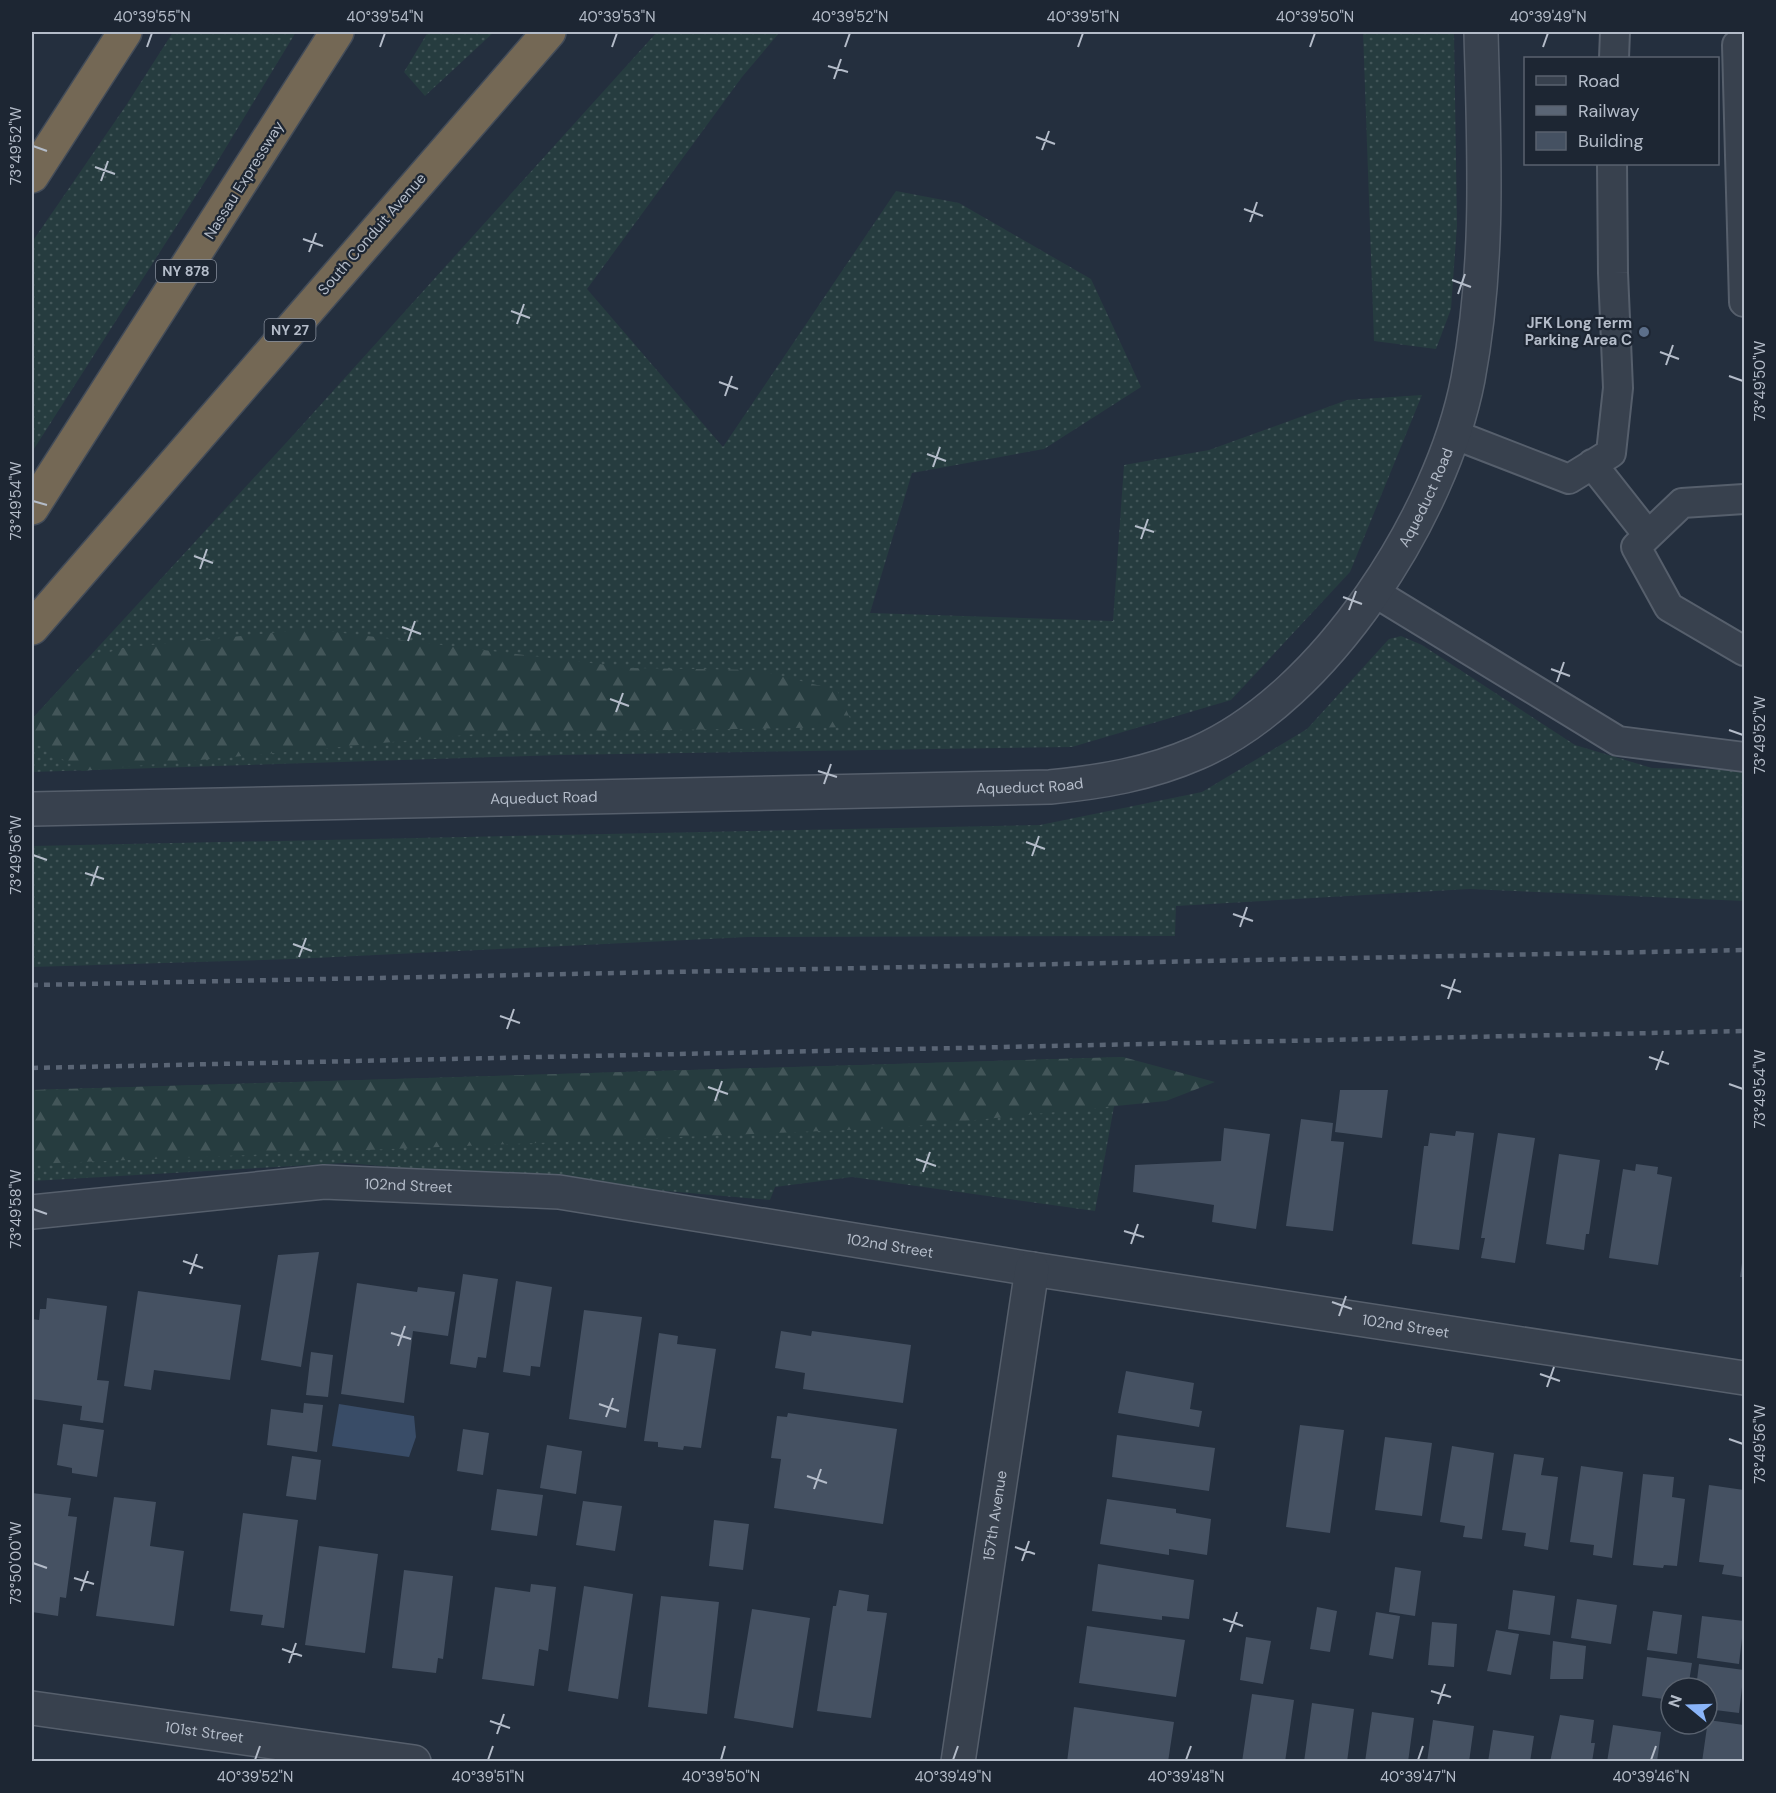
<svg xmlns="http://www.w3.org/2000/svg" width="1776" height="1793" font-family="'DM Sans',sans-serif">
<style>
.grass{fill:url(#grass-dots)}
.forest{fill:url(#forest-firs)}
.water{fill:#394c67}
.building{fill:#455162}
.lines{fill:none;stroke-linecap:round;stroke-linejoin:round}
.lane-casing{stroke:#565f6c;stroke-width:32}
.street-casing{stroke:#565f6c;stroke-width:36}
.highway-casing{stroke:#434c59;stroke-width:36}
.lane{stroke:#38414e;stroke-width:28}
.street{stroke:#38414e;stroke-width:33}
.highway{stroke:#746855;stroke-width:33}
.rail{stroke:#5a6575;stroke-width:4.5;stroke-dasharray:6 6;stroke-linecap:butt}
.ticks{fill:none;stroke:#b4bcc9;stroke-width:2}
.service-dot{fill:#5c6f8a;stroke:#1d2633;stroke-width:2}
.labels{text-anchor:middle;stroke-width:4.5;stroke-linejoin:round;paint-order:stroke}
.shield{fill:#1d2633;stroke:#878f9c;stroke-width:1.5}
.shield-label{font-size:14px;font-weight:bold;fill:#b4bcc9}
.street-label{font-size:15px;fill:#b4bcc9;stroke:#1d2633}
.poi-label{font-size:15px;font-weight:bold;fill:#b4bcc9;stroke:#1d2633;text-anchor:end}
.neatline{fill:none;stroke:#b4bcc9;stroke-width:2}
.ticks-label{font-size:15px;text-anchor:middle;fill:#b4bcc9}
</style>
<defs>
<pattern id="grass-dots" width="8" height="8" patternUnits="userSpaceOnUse" patternTransform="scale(1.5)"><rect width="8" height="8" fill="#263c3f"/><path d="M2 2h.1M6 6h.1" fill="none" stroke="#435659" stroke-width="1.8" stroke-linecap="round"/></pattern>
<pattern id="forest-firs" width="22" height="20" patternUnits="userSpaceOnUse" patternTransform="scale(1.5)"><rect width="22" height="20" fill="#263c3f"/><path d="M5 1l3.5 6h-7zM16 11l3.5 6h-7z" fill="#435659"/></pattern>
</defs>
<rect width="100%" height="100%" fill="#242f3e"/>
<!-- grass -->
<path class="grass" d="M173,32H296L213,169L32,452V242L127,104Z
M428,32H494L425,96L404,72Z
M657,32H780L742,77L587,289L723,447L896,191L959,203L1091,279L1141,387L1044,449L912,473L870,613L1113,621L1124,465L1209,450L1347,400L1422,395L1350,572L1231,700L1072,747L559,755L32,772V719L296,432Z
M1363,32H1454L1457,225L1451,309L1436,349L1374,341Z
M1401,636L1422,645L1575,745L1652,768L1744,770V901L1469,889L1176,906L1175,936L748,937L294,959L32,967V846L1040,825L1202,792L1307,729L1389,639Z
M1123,1057L1095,1211L852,1177L775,1187L770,1200L346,1163L32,1181V1090Z"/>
<!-- forest -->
<path class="forest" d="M310,629L632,668L757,670L837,690L854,727L488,733L82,771L32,741V719L85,661L121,648Z
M1123,1057L1215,1082L1166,1101L895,1128L32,1164V1090Z"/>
<!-- water -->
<path class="water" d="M339,1404L414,1416L416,1437L409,1457L332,1446Z"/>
<!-- building -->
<path class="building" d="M1340,1090H1388L1382,1138L1335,1132Z
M1301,1119L1333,1123L1331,1141L1344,1142L1333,1231L1286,1226Z
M1224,1128L1270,1134L1256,1229L1212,1222L1214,1205L1133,1192L1135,1165L1221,1161Z
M1456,1131L1474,1133L1459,1250L1412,1244L1424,1146H1428L1430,1133L1455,1136Z
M1498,1133L1535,1138L1515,1263L1481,1258L1485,1238H1481Z
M1559,1154L1600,1160L1589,1234H1586L1584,1250L1546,1244Z
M1636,1164L1658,1167L1657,1174L1672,1177L1658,1265L1609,1258L1623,1169L1635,1171Z
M319,1252L301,1367L261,1360L278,1255Z
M1743,1256H1744V1277H1740Z
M463,1274L498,1279L486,1358L478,1357L476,1368L450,1364Z
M516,1281L552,1287L540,1367L531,1366L530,1376L503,1372Z
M357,1283L417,1292L418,1287L455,1292L448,1336L413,1331L404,1403L341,1394Z
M138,1291L241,1305L230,1380L154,1370L151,1390L124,1386Z
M47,1298L107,1306L97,1380L109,1381L103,1423L80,1420L82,1406L32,1399V1319L39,1320L40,1309H46Z
M584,1310L642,1317L626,1428L569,1419Z
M781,1331L811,1336L812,1331L911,1345L903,1403L803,1389L805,1373L775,1368Z
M659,1333L678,1336L677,1344L716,1349L701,1448L684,1446L683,1450L658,1447V1442L644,1441Z
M311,1352L333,1355L328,1397L306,1395Z
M1126,1371L1194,1383L1190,1409L1202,1411L1199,1427L1118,1413Z
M304,1403L323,1405L317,1452L267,1445L271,1409L303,1413Z
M788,1413L897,1429L883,1524L774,1508L781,1459L771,1458L777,1416L787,1417Z
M63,1424L104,1430L97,1477L72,1473V1468L57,1465Z
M1300,1425L1344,1430L1330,1533L1286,1527Z
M463,1429L489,1433L483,1475L457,1471Z
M1117,1435L1215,1448L1209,1491L1112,1477Z
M1385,1437L1432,1443L1422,1516L1375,1510Z
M547,1445L582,1451L576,1494L540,1488Z
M1452,1446L1494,1453L1482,1539L1463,1537L1465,1526L1440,1522Z
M1514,1454L1544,1458L1541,1475L1558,1477L1548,1550L1524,1546L1526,1533L1502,1530Z
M292,1456L321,1460L316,1500L286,1496Z
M1581,1466L1623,1472L1612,1558L1593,1555L1594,1545L1570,1542Z
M1643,1474L1674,1477L1672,1497L1685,1499L1677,1566L1664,1565L1663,1568L1633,1565Z
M1709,1485L1744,1490V1555L1742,1577L1722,1574L1724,1565L1699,1562Z
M497,1489L543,1495L537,1536L491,1530Z
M32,1493L71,1498L68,1516L77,1517L66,1598L60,1597L58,1616L32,1612Z
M114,1497L156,1502L150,1546L184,1551L174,1626L96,1616Z
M1107,1499L1176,1509V1513L1211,1519L1207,1555L1169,1549V1555L1100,1544Z
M583,1501L622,1506L615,1551L576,1545Z
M243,1513L298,1520L284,1628L261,1625L263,1615L230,1611Z
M714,1520L749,1524L743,1570L709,1566Z
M319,1546L378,1554L365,1653L305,1645Z
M1098,1564L1194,1580L1189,1619L1162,1616V1620L1092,1611Z
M1395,1567L1421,1571L1415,1616L1389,1612Z
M404,1570L453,1576L443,1659L438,1658L436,1673L392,1668Z
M531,1584L556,1587L548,1651L539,1649L534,1686L482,1679L495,1587L530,1592Z
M584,1586L633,1594L618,1699L568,1691Z
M839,1590L869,1595L867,1611L887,1613L871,1718L817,1711L833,1606H836Z
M1513,1590L1555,1596L1550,1635L1508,1629Z
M661,1596L719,1602L707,1714L648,1707Z
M1577,1599L1617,1605L1611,1644L1571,1638Z
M1317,1607L1337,1611L1330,1652L1310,1649Z
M752,1609L810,1618L793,1728L734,1718Z
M1653,1611L1682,1615L1677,1654L1647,1650Z
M1376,1612L1400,1616L1393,1659L1369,1655Z
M1702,1616L1744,1621L1739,1664L1697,1658Z
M1432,1622L1457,1624L1454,1667L1428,1665Z
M1087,1626L1185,1640L1176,1697L1079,1683Z
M1496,1630L1519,1634L1511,1675L1487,1671Z
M1246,1637L1271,1641L1263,1684L1240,1680Z
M1553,1641L1586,1646L1583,1679H1550Z
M1647,1657L1692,1663L1688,1688H1671V1700L1642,1696Z
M1699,1664L1744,1670L1739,1713L1707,1709V1688H1696Z
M1252,1694L1294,1700L1285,1762H1242Z
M1312,1703L1354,1709L1347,1762H1304Z
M1074,1707L1174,1722L1168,1762H1067Z
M1372,1712L1414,1718L1408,1762H1365Z
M1560,1715L1594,1720L1591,1743H1595L1592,1762H1550Z
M1433,1720L1474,1726L1469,1762H1427Z
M1708,1720L1744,1725V1762H1702Z
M1613,1725L1661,1732L1657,1762H1607Z
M1493,1730L1534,1736L1530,1762H1488Z"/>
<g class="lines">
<!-- lane casing -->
<g class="lane-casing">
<path id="lane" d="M1744,40L1737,45L1744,302
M1614,58L1615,32
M1453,434L1569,479L1611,453L1618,388L1613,273L1612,164
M1592,464L1648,535
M1744,499L1682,503L1636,547L1669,607L1744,651
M1374,592L1618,741L1744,757"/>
</g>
<!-- street casing -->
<g class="street-casing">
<g id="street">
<path id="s1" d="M32,809L1050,787C1101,782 1149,774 1197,753C1326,697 1442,514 1468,379C1490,262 1484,149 1481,32"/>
<path id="s2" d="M32,1212L324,1182L559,1192L1032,1269L1744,1378"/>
<path id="s3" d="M32,1708L414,1762"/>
<path id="s4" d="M958,1762L1032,1269"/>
</g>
</g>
<!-- highway casing -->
<g class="highway-casing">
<path id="highway" d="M32,176L125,32
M32,508L337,32
M32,628L549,32"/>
</g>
<!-- lane -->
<use href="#lane" class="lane"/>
<!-- street -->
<use href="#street" class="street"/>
<!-- highway -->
<use href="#highway" class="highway"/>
<!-- rail -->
<path class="rail" d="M32,985L1744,950
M32,1068L1744,1031"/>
</g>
<!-- ticks -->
<path class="ticks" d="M147,47L152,33M380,47L385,33M612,47L617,33M845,47L850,33M1078,47L1083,33M1310,47L1315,33M1543,47L1548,33M828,66L848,72M834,79L841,59M1036,137L1055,144M33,146L47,151M1042,150L1049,131M95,167L115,174M101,181L108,161M1244,209L1263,216M1250,222L1257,202M303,239L323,246M309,252L316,233M1452,280L1471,287M1458,294L1465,274M511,311L530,318M517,324L524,304M1660,352L1679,359M1666,365L1673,345M1729,376L1743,381M719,382L738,389M725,396L732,376M927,454L946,461M933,467L940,447M33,501L47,505M1135,526L1154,532M1141,539L1148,519M194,556L213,563M200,569L207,549M1343,597L1362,604M1349,610L1356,591M402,627L421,634M408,641L415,621M1551,669L1570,676M1557,682L1564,662M610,699L629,706M616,712L623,693M1729,730L1743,735M818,771L837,777M824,784L831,764M1026,842L1045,849M33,855L47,860M1032,856L1039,836M85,873L104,879M91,886L98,866M1233,914L1253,921M1240,927L1247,907M293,944L312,951M299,957L306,938M1441,985L1461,992M1448,999L1455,979M500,1016L520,1023M507,1029L514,1009M1649,1057L1669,1064M1656,1070L1663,1051M1729,1084L1743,1089M708,1087L728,1094M715,1101L722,1081M916,1159L936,1166M923,1172L930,1152M33,1209L47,1214M1124,1231L1144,1237M1131,1244L1138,1224M183,1261L203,1268M190,1274L197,1254M1332,1302L1352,1309M1339,1316L1346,1296M391,1333L411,1339M398,1346L405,1326M1540,1374L1560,1381M1547,1387L1554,1367M599,1404L619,1411M606,1417L613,1398M1729,1439L1743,1444M807,1476L827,1483M814,1489L821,1469M1015,1547L1035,1554M1022,1561L1029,1541M33,1563L47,1568M74,1578L94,1584M81,1591L88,1571M1223,1619L1243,1626M1230,1632L1237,1612M282,1649L302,1656M289,1663L296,1643M1431,1691L1451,1697M1438,1704L1445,1684M490,1721L510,1728M497,1734L504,1714M255,1760L260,1746M488,1760L493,1746M721,1760L725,1746M953,1760L958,1746M1186,1760L1191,1746M1418,1760L1423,1746M1651,1760L1656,1746"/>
<!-- markers -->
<circle class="service-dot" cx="1644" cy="332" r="6"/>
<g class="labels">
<!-- shield labels -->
<g class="shield">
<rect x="156" y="260" width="60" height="22" rx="4.5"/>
<rect x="264.5" y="319" width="51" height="22" rx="4.5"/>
</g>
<g class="shield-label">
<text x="186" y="276">NY 878</text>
<text x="290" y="335">NY 27</text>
</g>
<!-- street labels -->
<g class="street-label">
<text transform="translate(244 180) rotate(-58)" y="5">Nassau Expressway</text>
<text transform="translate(372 234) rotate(-49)" y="5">South Conduit Avenue</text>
<text dy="5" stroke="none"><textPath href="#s1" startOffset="1520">Aqueduct Road</textPath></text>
<text dy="5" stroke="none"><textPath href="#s1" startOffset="998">Aqueduct Road</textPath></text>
<text dy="5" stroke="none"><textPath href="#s1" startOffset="512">Aqueduct Road</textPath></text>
<text dy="5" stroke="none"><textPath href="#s2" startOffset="378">102nd Street</textPath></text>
<text dy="5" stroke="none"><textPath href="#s2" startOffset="864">102nd Street</textPath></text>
<text dy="5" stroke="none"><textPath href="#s2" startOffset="1386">102nd Street</textPath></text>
<text dy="5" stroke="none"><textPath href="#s4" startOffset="249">157th Avenue</textPath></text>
<text dy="5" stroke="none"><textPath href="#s3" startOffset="174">101st Street</textPath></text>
</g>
<!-- poi labels -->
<g class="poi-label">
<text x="1632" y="328">JFK Long Term<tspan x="1632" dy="17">Parking Area C</tspan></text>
</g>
</g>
<!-- border -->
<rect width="1776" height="1793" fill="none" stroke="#1d2633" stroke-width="66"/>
<!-- legend -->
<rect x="1524" y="57" width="195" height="108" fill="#1d2633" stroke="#59626f" stroke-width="1.5"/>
<rect x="1536" y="76" width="30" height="9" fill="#38414e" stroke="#59626f" stroke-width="1.5"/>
<text x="1578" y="87" font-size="18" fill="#b4bcc9">Road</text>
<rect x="1536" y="106" width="30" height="9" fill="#5a6575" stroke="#59626f" stroke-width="1.5"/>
<text x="1578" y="117" font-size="18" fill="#b4bcc9">Railway</text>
<rect x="1536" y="132" width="30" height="18" fill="#455162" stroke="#59626f" stroke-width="1.5"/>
<text x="1578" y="147" font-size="18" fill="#b4bcc9">Building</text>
<!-- north arrow -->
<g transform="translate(1689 1706) rotate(289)"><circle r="28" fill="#1d2633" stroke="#59626f" stroke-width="1.5"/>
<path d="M0-4.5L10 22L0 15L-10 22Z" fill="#8ab4f8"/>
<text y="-9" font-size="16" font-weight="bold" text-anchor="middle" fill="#b4bcc9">N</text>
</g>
<rect x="33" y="33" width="1710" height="1727" class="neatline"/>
<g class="ticks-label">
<text x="152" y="22">40°39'55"N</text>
<text x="385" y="22">40°39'54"N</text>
<text x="617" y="22">40°39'53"N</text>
<text x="850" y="22">40°39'52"N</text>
<text x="1083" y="22">40°39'51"N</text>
<text x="1315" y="22">40°39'50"N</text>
<text x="1548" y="22">40°39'49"N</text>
<text transform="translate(16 146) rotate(-90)" y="5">73°49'52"W</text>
<text transform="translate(1760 381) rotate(-90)" y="5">73°49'50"W</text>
<text transform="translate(16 501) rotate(-90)" y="5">73°49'54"W</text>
<text transform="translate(1760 735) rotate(-90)" y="5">73°49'52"W</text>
<text transform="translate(16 855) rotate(-90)" y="5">73°49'56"W</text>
<text transform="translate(1760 1089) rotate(-90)" y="5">73°49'54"W</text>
<text transform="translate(16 1209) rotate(-90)" y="5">73°49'58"W</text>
<text transform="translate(1760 1444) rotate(-90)" y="5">73°49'56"W</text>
<text transform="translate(16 1563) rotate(-90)" y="5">73°50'00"W</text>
<text x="255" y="1782">40°39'52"N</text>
<text x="488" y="1782">40°39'51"N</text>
<text x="721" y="1782">40°39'50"N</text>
<text x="953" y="1782">40°39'49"N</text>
<text x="1186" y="1782">40°39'48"N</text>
<text x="1418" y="1782">40°39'47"N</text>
<text x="1651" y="1782">40°39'46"N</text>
</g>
</svg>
